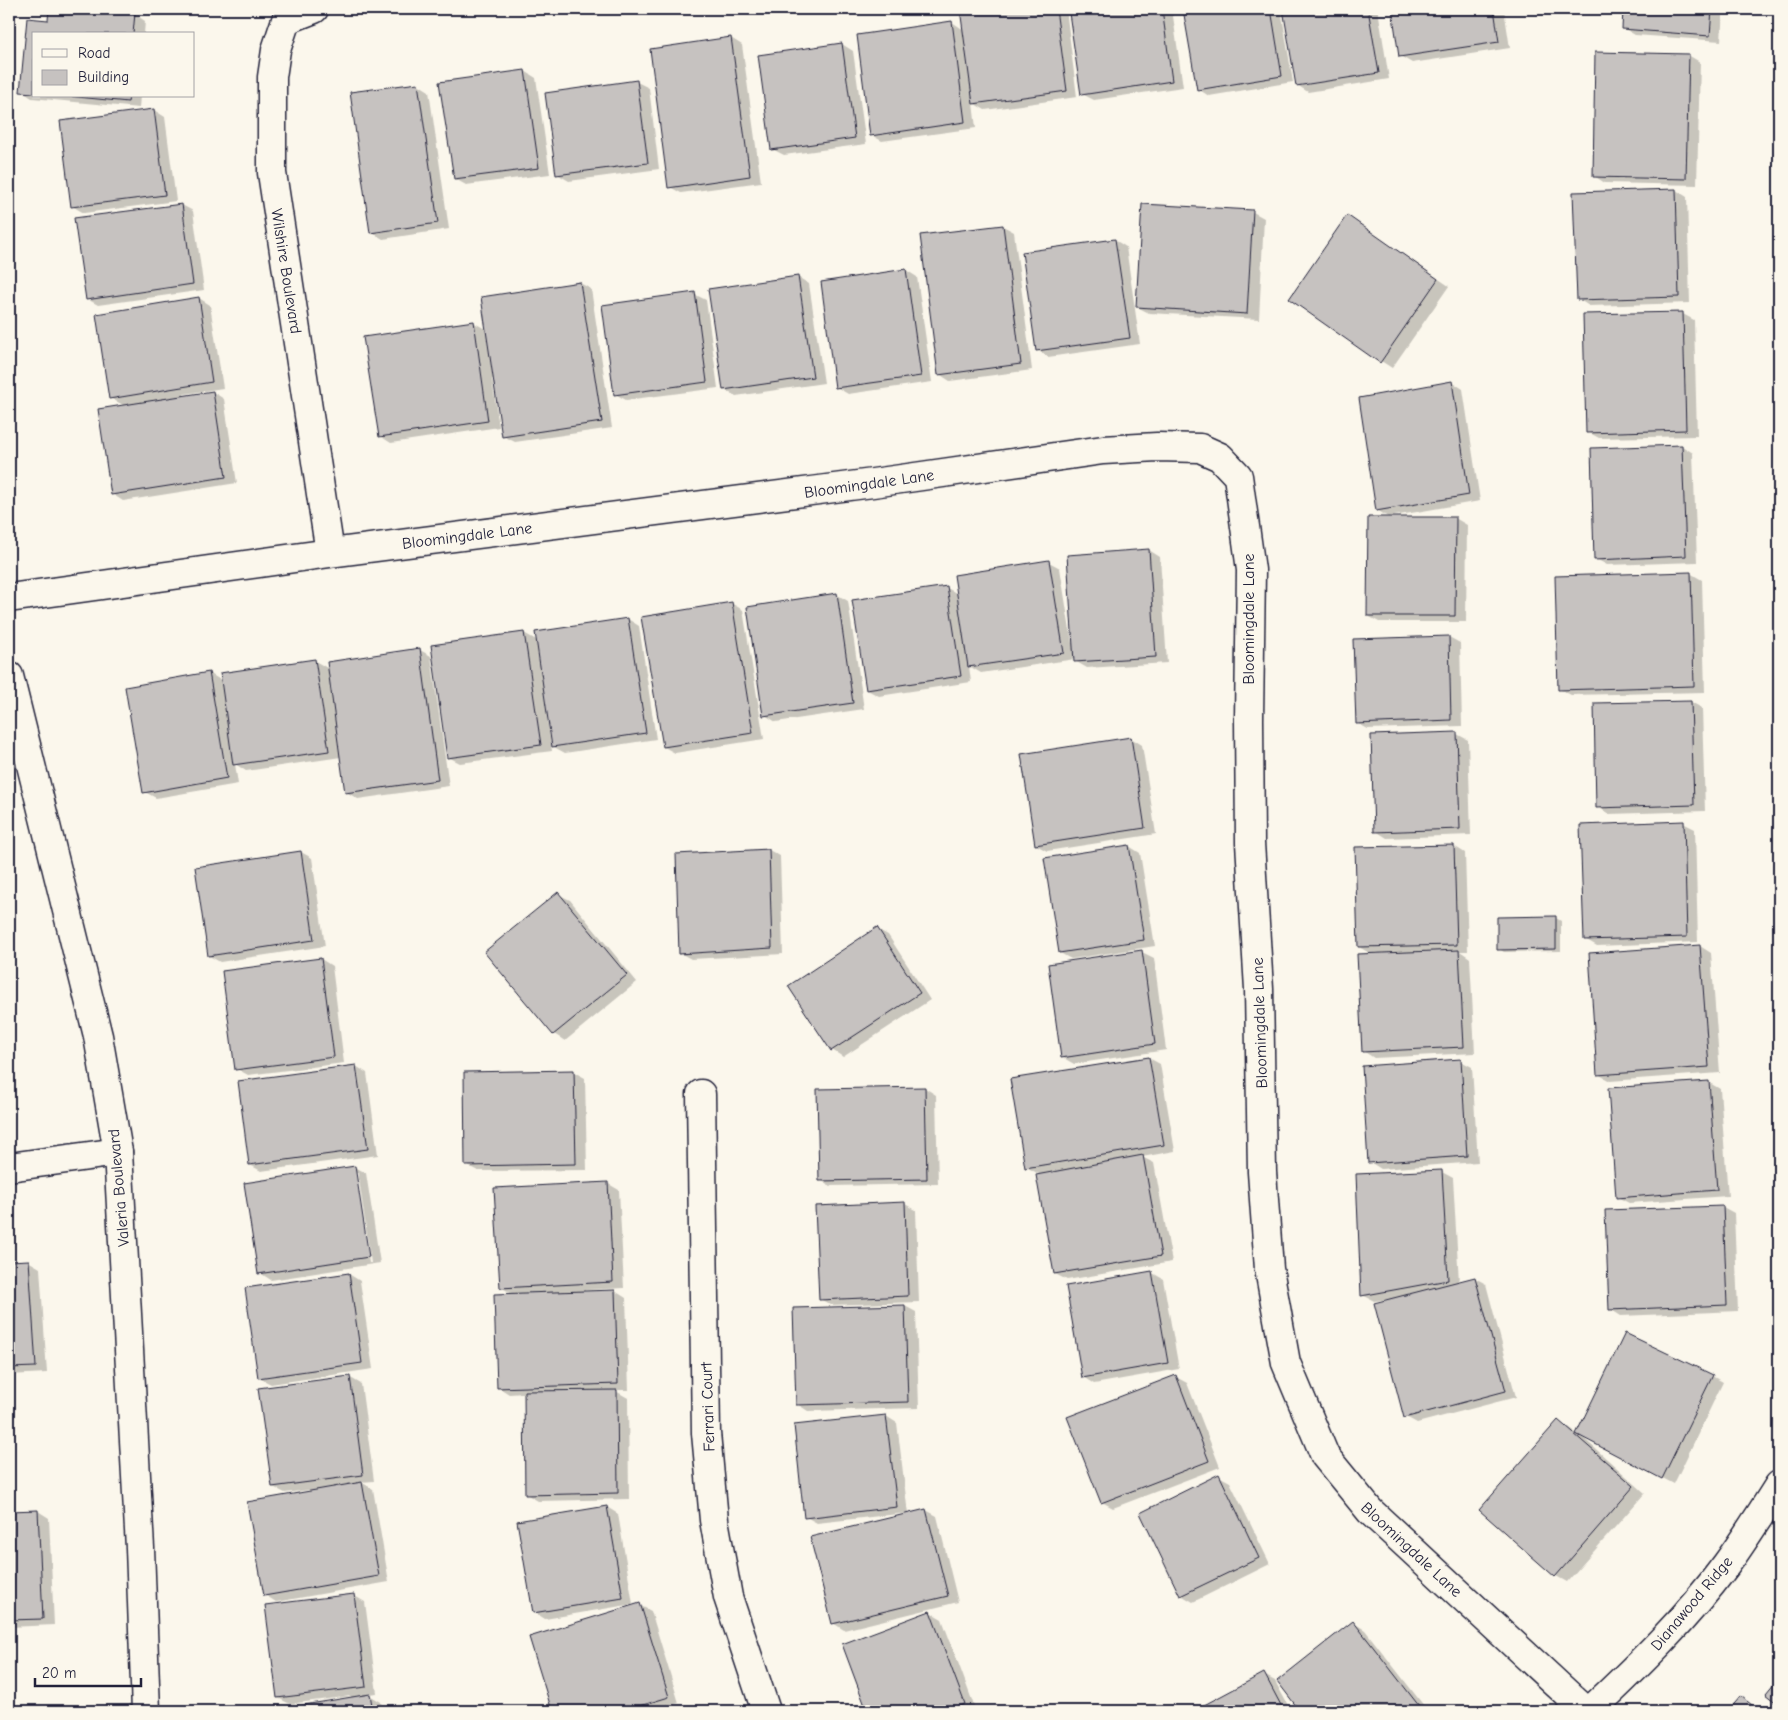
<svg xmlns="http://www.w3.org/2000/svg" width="1788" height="1720" font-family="'Comic Neue',sans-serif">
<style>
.shadow{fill:#0003;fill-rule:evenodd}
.building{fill:#c6c2c0;stroke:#22223b}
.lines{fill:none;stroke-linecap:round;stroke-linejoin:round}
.minor-casing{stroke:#22223b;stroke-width:31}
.tertiary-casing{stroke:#22223b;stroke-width:31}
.minor{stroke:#fbf7ec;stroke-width:28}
.tertiary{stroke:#fbf7ec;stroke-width:28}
.labels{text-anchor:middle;stroke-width:4;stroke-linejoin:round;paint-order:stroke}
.street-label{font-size:16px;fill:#22223b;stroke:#fbf7ec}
</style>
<rect width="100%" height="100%" fill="#fbf7ec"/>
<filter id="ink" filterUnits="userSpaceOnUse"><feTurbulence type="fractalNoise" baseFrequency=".02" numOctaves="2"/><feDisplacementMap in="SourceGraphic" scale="10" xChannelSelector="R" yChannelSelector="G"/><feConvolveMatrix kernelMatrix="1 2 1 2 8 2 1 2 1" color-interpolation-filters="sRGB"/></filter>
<g filter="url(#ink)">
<!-- shadow -->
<path class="shadow" d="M50,9H140L139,17L145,21L144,34H34V96H140L139,108L32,98L21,91L28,20L49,21Z
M961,9H1066L1077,97L985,110L973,103L976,128L882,141L871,135L952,22L964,30Z
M1105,9H1172L1183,87L1094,100L1082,94L1071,14Z
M1185,9H1281L1293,82L1209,96L1198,89Z
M1284,9H1378L1389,79L1308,92L1297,85Z
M1393,9H1504L1510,48L1412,63L1400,56Z
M1625,9H1723L1721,41L1635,35L1623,28Z
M731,38L742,45L761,182L681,193L670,187Z
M842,44L853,51L866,144L784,155L772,149Z
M1688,55L1700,62L1697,185L1605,183L1594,176Z
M525,71L536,78L550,174L466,185L455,179Z
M637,82L649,88L659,169L569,181L557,174L547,94Z
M418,84L429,91L449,229L383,239L371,232Z
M154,110L165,117L176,201L84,213L72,206Z
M1676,190L1687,197L1690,303L1589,306L1578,299Z
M182,205L193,211L204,290L98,305L87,299Z
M1143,206L1253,212L1264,218L1259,319L1149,313L1137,307Z
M1348,217L1449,286L1392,368L1381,361Z
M1003,226L1014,232L1032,370L950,381L939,374Z
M1115,240L1126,247L1140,344L1048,357L1037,350Z
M906,270L917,277L932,382L848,394L836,387Z
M798,277L809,284L824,383L736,396L724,390Z
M580,283L591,289L612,428L515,442L503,436L495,379H492L499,427L391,443L380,436L473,322L487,330Z
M694,294L706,300L718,388L626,400L615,394Z
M199,298L210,305L223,388L184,394L185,397L213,392L224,399L237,483L123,501L112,494L125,406L110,398Z
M1683,314L1694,320L1697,436L1599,438L1588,432Z
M1452,382L1463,389L1480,501L1388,517L1377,510Z
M1682,446L1693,453L1697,562L1607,565L1596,559Z
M1455,518L1467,525L1466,622H1379L1368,616Z
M1149,550L1160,557L1167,663L1087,668L1075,661V659L981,673L969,666L971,682L879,696L867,690L947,588L958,594L1049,562L1060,568L1072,643H1074Z
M1690,573L1702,580L1705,692L1571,695L1559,689Z
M836,594L848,601L864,709L776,722L765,715Z
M731,603L743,610L764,739L675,753L664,747Z
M628,619L639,626L656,739L565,753L554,747L549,718H547L552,751L460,763L448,757L524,633L538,641Z
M1449,637L1460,643L1462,726L1368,729L1357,723Z
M420,650L431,656L449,786L358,799L346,792L341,757L246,771L235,764L238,784L156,798L145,792L209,673L222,681L315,661L329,669Z
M1691,702L1702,708L1705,811L1609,814L1598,807Z
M1457,734L1468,740L1471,835L1387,838L1376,831Z
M1131,738L1142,745L1156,834L1047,851L1036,845Z
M1683,823L1695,829L1698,942L1597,946L1585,939Z
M1129,846L1140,853L1155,946L1071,959L1060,953Z
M1454,846L1465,853L1468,951H1460L1470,958L1475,1053L1374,1058L1363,1051L1373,955L1359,947Z
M769,850L780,856L783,954L691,959L680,953Z
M301,852L312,858L325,946L220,962L209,956Z
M558,894L570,900L637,982L565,1041L554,1034Z
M1556,918L1561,921V951L1504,952L1499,949Z
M877,929L888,935L930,1000L843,1057L832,1050Z
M1700,946L1711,953L1720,1073L1610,1081L1598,1074Z
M1142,952L1154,958L1166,1050L1074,1064L1062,1057L1049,965Z
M321,959L332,966L344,1063L248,1075L237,1069Z
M1149,1058L1160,1064L1175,1151L1142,1157L1154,1163L1172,1262L1067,1280L1055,1274L1041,1175L1026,1167Z
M1461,1061L1472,1067L1478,1162L1381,1169L1370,1162Z
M356,1066L367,1073L378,1155L261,1171L250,1165Z
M574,1072L585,1078L587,1170L478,1171L466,1165Z
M1708,1082L1720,1089L1728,1196L1629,1203L1617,1197Z
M925,1088L936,1095L938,1184L831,1186L820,1180Z
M355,1167L366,1173L380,1263L271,1280L260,1273ZM355,1173H358L371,1263H369Z
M1442,1172L1453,1178L1459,1282L1475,1278L1486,1284L1516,1397L1417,1423L1406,1417L1389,1299L1374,1301L1363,1295Z
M607,1183L619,1190L624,1288L585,1290V1292L615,1291L626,1298L629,1390H614L628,1398L629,1499L538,1501L526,1494L525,1393L509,1394L498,1387L514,1295L501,1287Z
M905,1204L916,1210L919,1302L831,1305L820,1299Z
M1723,1207L1734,1213L1738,1311L1621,1316L1610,1309Z
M28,1261L40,1268L47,1373L9,1375V1262Z
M1151,1272L1163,1279L1179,1369L1094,1384L1083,1377Z
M349,1274L360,1281L373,1369L271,1384L259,1378Z
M905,1306L916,1312L919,1408L808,1411L797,1404L794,1309Z
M1712,1376L1723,1382L1674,1484L1580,1435L1645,1493L1567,1582L1556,1576L1559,1421L1577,1434Z
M349,1377L361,1384L374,1481L361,1482L373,1489L389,1582L276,1602L265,1595L309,1492V1490L285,1493L273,1487Z
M1176,1377L1187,1383L1220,1467L1113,1508L1102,1502Z
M886,1416L897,1423L908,1514L926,1510L937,1516L958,1602L844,1630L833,1623L907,1513L817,1523L806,1517Z
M1219,1476L1230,1482L1270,1564L1193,1602L1181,1595Z
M607,1507L618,1514L633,1604L545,1619L534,1612Z
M38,1511L49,1518L54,1625L9,1627V1512Z
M353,1595L365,1602L377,1693L368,1694L381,1702L383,1711H275L351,1698V1696L290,1704L278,1698Z
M639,1605L651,1611L679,1703L669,1706L677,1711H553L530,1638Z
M930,1612L942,1619L976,1711H869L844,1644Z
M1354,1623L1365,1630L1428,1711H1302L1278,1681Z
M1264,1675L1275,1681L1291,1711H1195Z
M1741,1698L1752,1704L1761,1711H1730Z"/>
<!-- building -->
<path class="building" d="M49,9H128V12L135,13L133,34H34V93L20,92L27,18L48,20Z
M960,9H1056L1067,91L973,104Z
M1096,9H1162L1172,81L1081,95L1069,13Z
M1183,9H1271L1282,76L1197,90Z
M1283,9H1368L1379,73L1296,86Z
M1392,9H1494L1499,42L1399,57Z
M1623,9H1712L1710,36L1622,29Z
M952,21L965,122L870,136L857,35Z
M731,37L750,176L668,188L650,49Z
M842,43L855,138L771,150L758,55Z
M1595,52L1689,54L1686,179L1593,177Z
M525,70L539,168L454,179L439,82Z
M637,80L648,163L556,175L545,93Z
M418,83L438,223L370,233L350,92Z
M67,96H129L128,102Z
M154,109L165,195L71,207L60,121Z
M1676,189L1679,297L1577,300L1573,192Z
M182,204L193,284L86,300L74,218Z
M1142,204L1253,210L1247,314L1136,307Z
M1347,215L1438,279L1380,363L1289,299Z
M1003,225L1021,364L938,375L920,235Z
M1115,239L1130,338L1036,351L1022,252Z
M906,269L921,376L835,388L821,282Z
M798,276L813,377L723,390L708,289Z
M580,282L602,422L502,437L481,297Z
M695,292L707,382L614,395L602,305Z
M199,297L212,382L109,399L96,314Z
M1683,312L1686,430L1586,433L1583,314Z
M474,321L488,421L379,437L363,337Z
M1452,381L1469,495L1376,511L1359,398Z
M213,391L226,477L111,495L98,409Z
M1682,445L1686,556L1594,560L1591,448Z
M1368,517H1456L1455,616H1367Z
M1149,549L1156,657L1074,662L1067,555Z
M1049,560L1064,653L968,667L954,575Z
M1691,572L1694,686L1558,690L1555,576Z
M947,586L961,676L866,690L852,600Z
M837,593L853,703L763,716L747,607Z
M732,602L753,733L663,747L641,617Z
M628,618L646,733L552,747L535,632Z
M524,632L541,745L447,758L431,645Z
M1449,636L1451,720L1356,724L1353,639Z
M420,648L438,780L345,793L327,662Z
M315,659L329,751L233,765L220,673Z
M209,672L227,778L143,793L125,687Z
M1691,701L1694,805L1596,808L1594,703Z
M1457,732L1460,829L1374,832L1371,735Z
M1131,737L1145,828L1035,845L1021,754Z
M1684,821L1687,937L1584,940L1580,825Z
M1129,845L1144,940L1059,953L1044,858Z
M1454,845L1457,945L1358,947L1355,847Z
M769,849L772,948L679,954L676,854Z
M301,851L314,940L208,956L195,867Z
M558,892L627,975L553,1035L484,952Z
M1556,916V949L1497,950V917Z
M877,927L920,993L831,1051L788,986Z
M1700,945L1709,1067L1597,1075L1589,953Z
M1142,950L1155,1044L1061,1058L1048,964Z
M1459,950L1464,1047L1362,1052L1357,954Z
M321,958L334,1057L235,1070L222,971Z
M1149,1057L1164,1145L1025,1168L1010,1079Z
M1461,1059L1467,1156L1368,1163L1362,1066Z
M356,1065L368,1149L249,1165L238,1081Z
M574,1070L576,1164L465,1166L464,1072Z
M1709,1081L1717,1190L1616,1198L1608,1088Z
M925,1087L927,1179L819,1181L817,1089Z
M1143,1155L1161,1256L1054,1274L1036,1175Z
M355,1166L369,1257L258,1274L244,1183Z
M1442,1170L1448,1280L1361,1296L1356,1174Z
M608,1182L613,1282L500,1288L494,1188Z
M905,1202L908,1296L819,1300L815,1206Z
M1723,1206L1727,1305L1609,1310L1605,1210Z
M29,1260L36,1367L9,1368V1261Z
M1152,1271L1168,1363L1082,1378L1066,1286Z
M349,1273L362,1363L258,1378L245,1288Z
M1475,1277L1506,1391L1404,1418L1374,1303Z
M615,1290L618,1384L497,1388L494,1294Z
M905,1305L908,1402L796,1405L793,1308Z
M1625,1333L1713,1375L1662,1479L1576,1434Z
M1176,1375L1209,1461L1101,1503L1067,1417Z
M350,1376L363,1475L272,1487L258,1388Z
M617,1390L618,1493L525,1495L524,1391Z
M886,1415L897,1507L804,1518L794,1425Z
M1558,1420L1634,1486L1555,1577L1479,1510Z
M1219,1474L1259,1558L1180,1596L1140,1513Z
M362,1482L379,1576L264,1596L247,1502Z
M607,1506L623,1598L533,1613L517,1521Z
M926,1509L948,1596L832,1624L810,1537Z
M38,1510L43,1619L9,1620V1511Z
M354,1594L366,1687L277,1698L265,1605Z
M640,1603L669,1697L623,1711H552L529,1637Z
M930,1611L965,1704L946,1711H867L842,1644Z
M1353,1621L1423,1711H1300L1277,1681Z
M1264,1673L1284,1711H1193Z
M1779,1678V1704L1766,1694Z
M370,1694L373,1711H268Z
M1741,1696L1759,1711H1728Z
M668,1705L671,1711H651Z"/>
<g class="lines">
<!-- minor casing -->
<g class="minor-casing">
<path id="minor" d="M314,9L286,20L276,50L272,77V173L330,553
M9,598L330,553L873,483L1103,450L1157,447L1200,448L1220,457L1238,476L1251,570L1249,719L1250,843L1259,989L1262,1172L1269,1269L1286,1363L1325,1456L1370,1511L1586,1711
M701,1094L706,1433L714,1520L728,1597L766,1711
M9,1167L118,1152
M1590,1711C1638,1666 1687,1618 1726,1565C1745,1539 1762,1512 1779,1485"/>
</g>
<!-- tertiary casing -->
<g class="tertiary-casing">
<path id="tertiary" d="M9,676L98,1036L118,1152L140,1548L146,1711"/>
</g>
<!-- minor -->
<use href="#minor" class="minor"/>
<!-- tertiary -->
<use href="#tertiary" class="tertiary"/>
</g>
</g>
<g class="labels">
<!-- street labels -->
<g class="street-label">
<text transform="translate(287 271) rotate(81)" y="6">Wilshire Boulevard</text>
<text transform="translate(869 483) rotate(-8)" y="6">Bloomingdale Lane</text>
<text transform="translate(467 535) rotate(-7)" y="6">Bloomingdale Lane</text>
<text transform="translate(1248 619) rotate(-90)" y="6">Bloomingdale Lane</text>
<text transform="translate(1259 1023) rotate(-92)" y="6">Bloomingdale Lane</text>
<text transform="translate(118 1188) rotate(-95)" y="6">Valeria Boulevard</text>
<text transform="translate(707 1407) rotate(-92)" y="6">Ferrari Court</text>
<text transform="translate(1412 1549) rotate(43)" y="6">Bloomingdale Lane</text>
<text transform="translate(1691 1603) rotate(-50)" y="6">Dianawood Ridge</text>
</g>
</g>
<!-- margin -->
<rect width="1788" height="1720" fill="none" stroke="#fbf7ec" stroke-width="30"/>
<rect x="15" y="15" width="1758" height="1690" fill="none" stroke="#22223b" stroke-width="2" filter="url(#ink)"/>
<!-- legend -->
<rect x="32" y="32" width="162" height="65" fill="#fbf7ec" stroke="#a4a2a5"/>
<rect x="42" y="49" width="25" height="8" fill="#fbf7ec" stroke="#a4a2a5"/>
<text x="78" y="58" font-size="15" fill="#22223b">Road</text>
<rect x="42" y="70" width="25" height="15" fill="#c6c2c0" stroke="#a4a2a5"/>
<text x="78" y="82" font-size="15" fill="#22223b">Building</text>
<!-- scale -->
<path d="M35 1678v8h106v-8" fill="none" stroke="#22223b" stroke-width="2.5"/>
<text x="42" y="1678" font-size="15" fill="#22223b" stroke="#fbf7ec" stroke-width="4" paint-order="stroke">20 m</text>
</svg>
